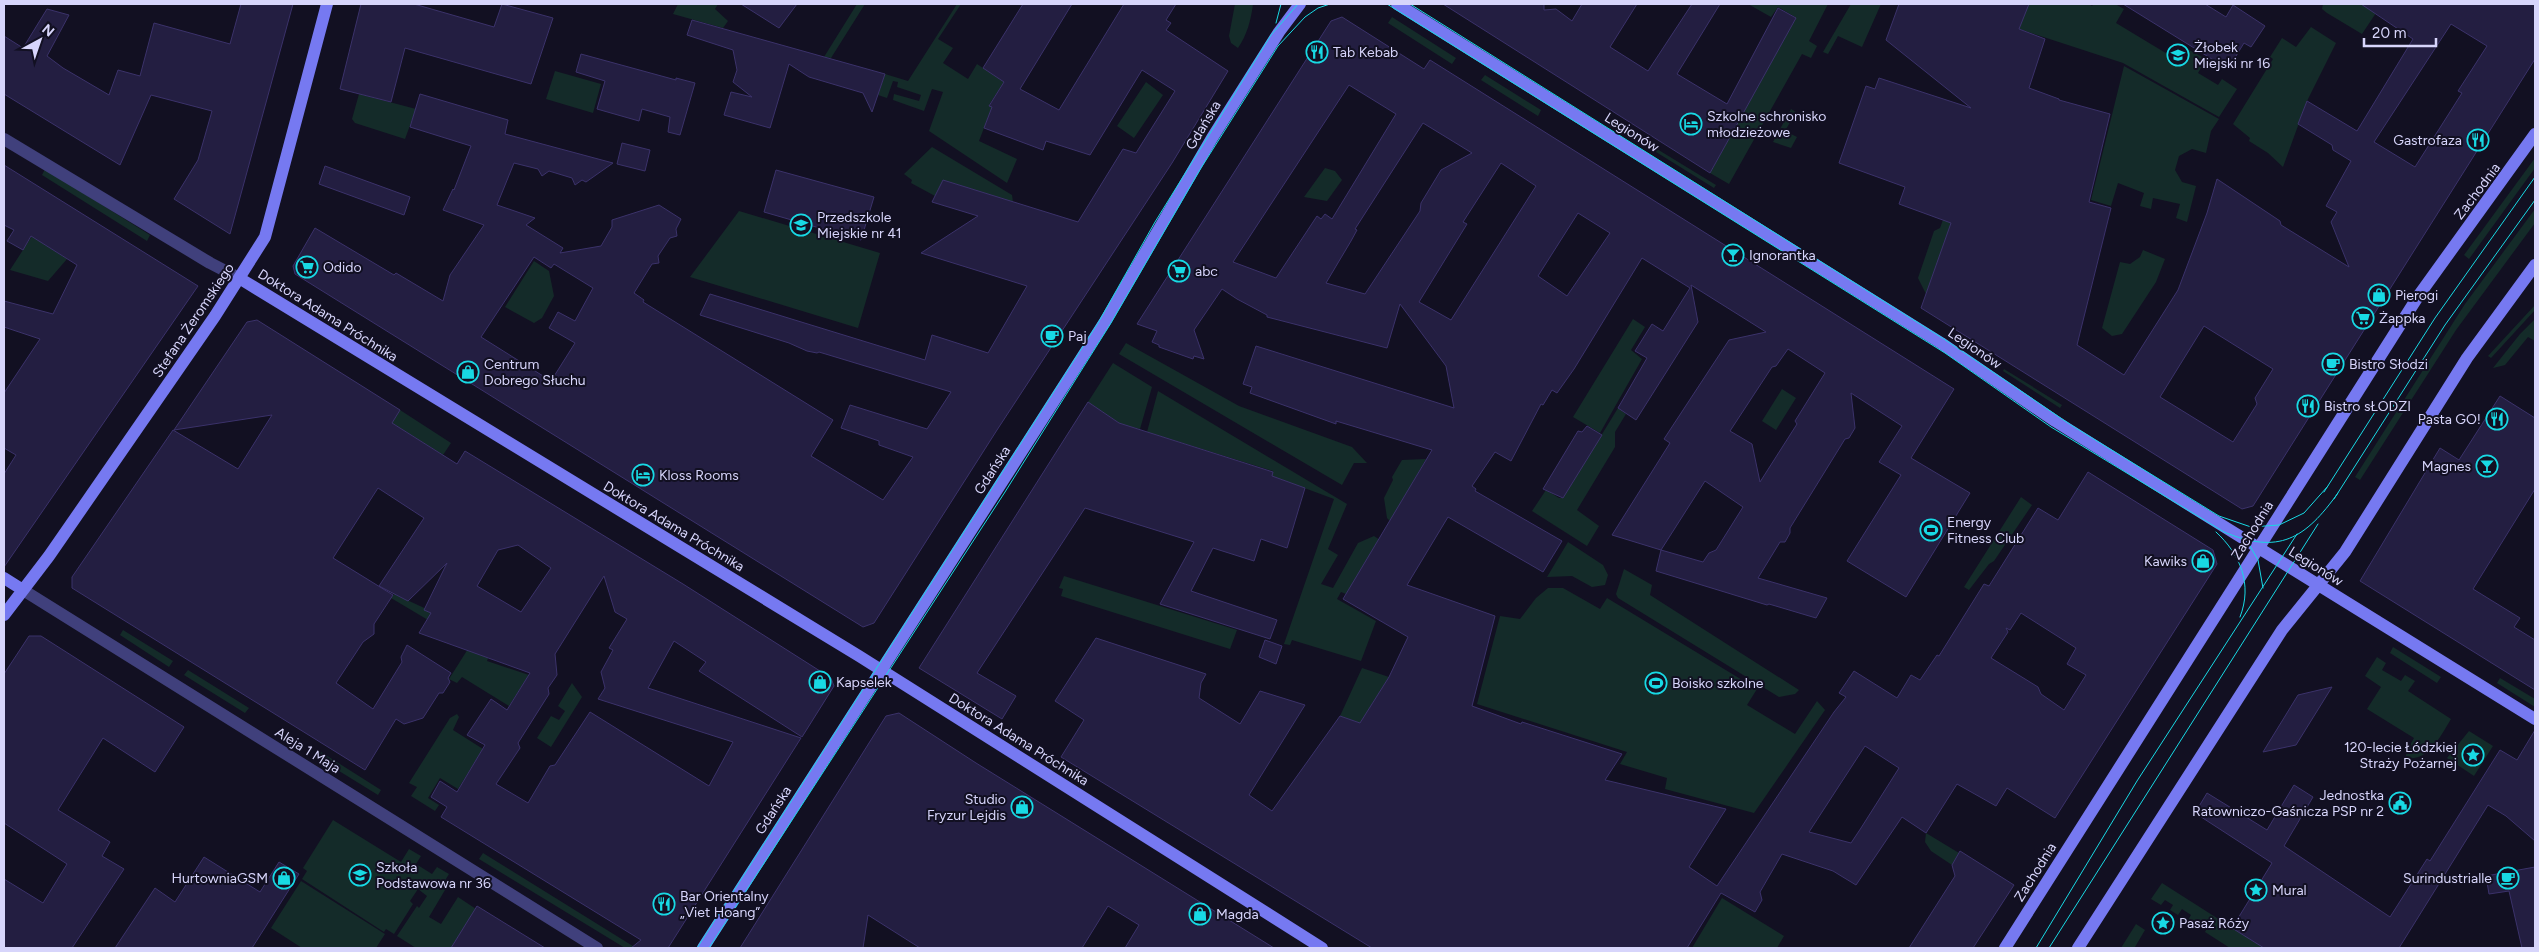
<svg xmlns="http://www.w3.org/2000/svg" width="2539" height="952" font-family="Figtree,sans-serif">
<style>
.green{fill:#142b29}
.building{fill:#231e41;stroke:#3b326a;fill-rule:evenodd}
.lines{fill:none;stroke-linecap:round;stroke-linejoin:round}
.street{stroke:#40407c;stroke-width:12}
.secondary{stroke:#7679f1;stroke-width:12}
.tram{stroke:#18d9e4;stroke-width:1}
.labels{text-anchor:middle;stroke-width:4;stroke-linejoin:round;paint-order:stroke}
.poi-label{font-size:14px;fill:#d7d5fb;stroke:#121022;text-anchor:start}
.street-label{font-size:14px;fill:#d7d5fb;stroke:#121022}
</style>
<rect width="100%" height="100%" fill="#121022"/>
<!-- green -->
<path class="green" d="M678,4H718L715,9L728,21L723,28L673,14Z
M857,4H865L831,58L824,57Z
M957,4H961L938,39L953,48L943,63L968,79L977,64L1004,82L989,105L992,107L979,141L1017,159L1007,183L929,131L943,92L932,89L924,111L893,100L894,94L919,101L921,95L897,87L898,82L893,81L887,98L878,95L885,74L908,81Z
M1235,4H1253C1251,20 1247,35 1238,48L1231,43L1229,36Z
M1748,4H1828L1809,41L1817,46L1811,58L1802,54L1729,184L1710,173L1795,17L1778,7L1771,17Z
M1851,4H1881L1862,47L1838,36L1828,54L1823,52Z
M2028,4H2089L2092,6L2094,4H2115L2124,9L2116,23L2174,58L2182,46L2206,59L2198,73L2218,85L2222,79L2237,89L2219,117L2123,63L2019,29Z
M2323,4H2382L2362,34L2327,13L2322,9Z
M1392,17L1456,58L1452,64L1388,23Z
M2311,27L2336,43L2307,101L2283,167L2268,153L2249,141L2250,138L2233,124L2273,59L2270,57L2282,38L2296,47Z
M2124,66L2219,119L2211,131L2206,153L2192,149L2179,156L2175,170L2182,182L2196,186L2187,222L2176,218L2180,204L2153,198L2151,209L2140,206L2144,193L2118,183L2111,206L2091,200Z
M555,71L601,84L593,113L546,99Z
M1485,75L1541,110L1538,116L1481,80Z
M1146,82L1163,95L1134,138L1117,126Z
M359,94L416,109L405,139L355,123L352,119Z
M1791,109L1796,112L1785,131L1797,137L1791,148L1773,142Z
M932,147L1012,195L1013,202L943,180L935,196L911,183L912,180L904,174Z
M1657,149L1716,185L1714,188L1656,152Z
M2535,158V168L2469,259L2464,255Z
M1325,168L1335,171L1342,180L1327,201L1304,197Z
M45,169L150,235L147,241L42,175Z
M1949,203L1958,206L1926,294L1918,278L1934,231L1940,228Z
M2535,209V223L2456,330L2360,480L2355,477L2465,304Z
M739,211L880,253L858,328L690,277Z
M32,236L67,259L48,281L10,270Z
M2143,250L2165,259L2156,282L2122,334L2112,336L2102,328L2120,262L2130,264L2140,257Z
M534,261L549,271L554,296L542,318L534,323L505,307Z
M2535,305V310L2491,358L2488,356Z
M1633,319L1645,327L1631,350L1642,359L1600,433L1573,417Z
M2535,319V341L2528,337L2505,365L2493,368L2520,334Z
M1126,343L1239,406L1352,447L1367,463H1354L1342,485L1119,354Z
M1113,363L1152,387L1140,429L1122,425L1088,402Z
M2004,369L2062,405L2060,408L2003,371Z
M1782,389L1796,398L1776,430L1762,421Z
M1158,391L1347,504L1328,549L1338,555L1321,584L1333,588L1358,543L1374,536L1380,540L1346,594L1341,592L1337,599L1376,621L1361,661L1292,640L1290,645L1284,644L1334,499L1272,476L1273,471L1147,432Z
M1618,408L1626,414L1615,432V447L1577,510L1599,526L1587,546L1532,511L1546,490L1559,498H1563Z
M400,410L451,443L443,455L392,423Z
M1426,459L1391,522L1387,518L1384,498L1393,480L1392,477L1402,460Z
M2021,497L2032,505L1994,561L1989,564L1969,590L1964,587Z
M1568,542L1603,565L1608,575L1605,585L1592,587L1572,576L1547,577Z
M1624,569L1652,585L1650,595L1799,690L1795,694L1779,697L1618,598L1616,594Z
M1064,576L1237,630L1230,649L1061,596L1063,589L1059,588Z
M1548,588H1563L1600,609L1607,598L1757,689L1747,705L1795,734L1817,701L1825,710L1754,813L1665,789L1667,778L1620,764L1627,752L1477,704L1500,616L1520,619L1536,598Z
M394,594L433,612L428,620L391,598Z
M123,630L173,661L169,667L120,635Z
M496,638L487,661L529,675L509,706L462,677L457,683L449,679L473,641Z
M2393,647L2441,677L2437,683L2390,653Z
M2377,657L2386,663L2382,670L2401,681L2405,675L2415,681L2408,691L2451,719C2441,735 2429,762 2406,758V752L2414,738L2367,709L2381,687L2365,676Z
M1362,668L1389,677L1360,723L1340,716Z
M188,670L249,708L245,713L184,675Z
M2500,678L2535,699V707L2497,683Z
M572,683L582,697L551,747L537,738L551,716L559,720L565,711L558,706Z
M457,714L459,717L453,730L483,749L458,789L440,778L428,798L439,805L435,811L411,796L417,787L409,783L450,718Z
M2469,731L2493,746L2474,776L2447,758Z
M321,752L381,790L378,795L318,758Z
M333,820L401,862L409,849L421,856L416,864L432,874L437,867L449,874L441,887L445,890L429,917L441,924L458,897L476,909L451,948H416L397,936L417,906L419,908L427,896L418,889L410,901L413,904L394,934L386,929L384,932L302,879L307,871L303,868Z
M1926,833L1959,853L1952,865L1931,851L1925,842Z
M483,853L636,948H625L479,859Z
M301,881L385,934L376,948H302L271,928Z
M2162,883L2264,948H2230L2205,932L2208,926L2199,920L2195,926L2187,922L2191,915L2182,909L2178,915L2170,910L2173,905L2165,900L2161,905L2151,899Z
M1722,898L1784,936L1777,948H1692Z
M2136,924L2145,930L2135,947L2137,948H2121Z"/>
<!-- building -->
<path class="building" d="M241,4H293L230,234L174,199L198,160L212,111L151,95L120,165L4,94V36L23,48L47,9L69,15L47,56L63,68L109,95L118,70L140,76L154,23L230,44Z
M361,4H414L494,27L502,4L553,18L531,84L405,48L391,102L340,89Z
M741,4H797L779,28Z
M1023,4H1072L1020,89L1059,110L1124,4H1176L1166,20L1171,23L1166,30L1228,71L1172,163L997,430L874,623L863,627L295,274L293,266L315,228L394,275L396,273L443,301L450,275L484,225L443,210L453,189L454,190L471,146L410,127L420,94L508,120L505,134L613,163L586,182L582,180L575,185L572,178L549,171L542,176L538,169L514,163L497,205L535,218L526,225L563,248L560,253L601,246L612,227V220L659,205L681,219L676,229L677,236L670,238L658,256L659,263L652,264L634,293L644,300L643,302L833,420L811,456L883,500L913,457L879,445V441L841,428L850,405L927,429L951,392L819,352L817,353L807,351L789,343L700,315L710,294L925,360L932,335L988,353L1027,286L921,253L978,216L932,202L943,180L1078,222L1123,149L1136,153L1175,91L1142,70L1090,155L1046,141L1043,150L984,128L992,107L989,106L1004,82L983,68ZM534,257L551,268L554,264L593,288L575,321L558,312L549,328L575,343L551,381L481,337Z
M1443,4H1544V10L1556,9L1572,21L1582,4H1637L1610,47L1648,71L1692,4H1720L1677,74L1727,104L1778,8L1796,18L1710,173Z
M1899,4H2029L2019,29L2045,39L2029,88L2059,99V100L2110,114L2089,202L2111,208L2077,345L2124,375L2178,290L2207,213L2217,179L2280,221L2281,225L2349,267L2331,222L2337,212L2326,206L2351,161L2333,150L2332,145L2298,124L2307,101L2357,131L2413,39L2361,4H2535V59L2253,506L2242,509L1921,308L1951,223L1899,204L1905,187L1839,163L1866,86L1875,89L1879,78L1971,108L1886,40ZM2451,24L2487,46L2458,91L2462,93L2415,167L2374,142ZM2204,326L2273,369L2255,398L2257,404L2233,442L2160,397Z
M2123,4H2205L2226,17L2233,5L2265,26L2251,47L2244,43L2228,69Z
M1342,17L1424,69L1430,60L1954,389L1911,458L1970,493L1906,597L1847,561L1901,475L1879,462L1902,426L1851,393L1855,428L1849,438L1845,439L1790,528V533L1785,542H1780L1758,578L1827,598L1816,618L1769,604L1767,605L1656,571L1661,550L1612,535L1670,443L1664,439L1729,340L1766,332L1691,285L1698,322L1636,420L1618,408L1647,358L1635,351L1652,324L1663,331L1690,288L1642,258L1574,369L1557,393L1552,390L1543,405L1541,404L1511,461L1495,452L1472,486L1476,489L1475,491L1562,541L1543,572L1448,517L1407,585L1495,616L1472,706L1521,724L1522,722L1622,754L1605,780L1726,809L1689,867L1717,886L1834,712L1846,697L1839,693L1854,671L1897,698L1911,675L1920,680L1937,655L1939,656L1984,584L1989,586L2038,508L2058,520L2088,472L2213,550L2217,564L2055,818L2007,788L1996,806L1957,784L1926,833L1902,817L1856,885L1833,871L1782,854L1760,892L1762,900L1755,912L1721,893L1687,948H1372L1061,757L1084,720L1055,701L1096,638L1206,674L1201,683L1199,698L1240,724L1260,691L1305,705L1249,795L1272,811L1340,716L1360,723L1389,677L1408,637L1343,599L1432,450L1336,421V424L1250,393L1252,387L1243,384L1256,346L1454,408L1446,366L1400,304L1387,348L1267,317V315L1237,299L1222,289L1194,330L1204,359L1194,356L1193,359L1159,347V345L1152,342L1157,331L1137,324L1331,21ZM1349,85L1396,114L1332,219L1325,214L1321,219L1317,216L1276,278L1233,262ZM1423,123L1472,153L1441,170L1421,203L1420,211L1365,294L1326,283L1351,241L1357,230L1355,229ZM1501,163L1536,186L1451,320L1419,302L1467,224L1463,222ZM1578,213L1610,233L1567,296L1538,276ZM1788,349L1825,373L1795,421L1797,424L1760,482L1752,444L1730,431L1772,367L1776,366ZM1705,481L1743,507L1716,550L1709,553L1703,562L1661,550ZM2021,613L2076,648L2067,664L2086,675L2064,710L2041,694L2038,687L1991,658L2008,632L2006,628L2010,630ZM1865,746L1899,768L1861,828L1851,843L1809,832Z
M692,20L885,74L872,112L863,93L809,77L789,64L770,128L724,115L731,92L752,97L733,82L737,70L733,50L687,35Z
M581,54L676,80V78L695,83L680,135L668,132L670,117L642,109L639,121L597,109L605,81L576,72Z
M622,143L650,150L645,171L617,164Z
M4,165L198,286L4,567V474L16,455L4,448V393L40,339L4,327V301L53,314L77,265L31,236L23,250L7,241L14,230L4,225Z
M325,166L410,197L404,215L319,184Z
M776,170L874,197L861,240L764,212Z
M257,320L400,410L392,423L457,464L465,451L683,584L831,678L834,686L802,737L699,671L706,662L674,641L648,688L801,738L668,948H631L641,940L441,817L447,807L431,797L440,781L457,792L485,745L467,735L491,699L507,710L530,673L419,633L431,613L424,610L447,563L408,601L379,586L424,518L378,488L333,558L393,595L374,624V634L363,642L336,683L373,709L402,662L401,657L407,645L451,673L448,678L450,682L443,693H439L423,718L404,724L396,719L365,770L72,588V577L173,430L238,469L272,415L174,430L247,322ZM518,545L551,568L521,612L477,586L498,550ZM604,576L615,612L627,619L609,648L613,650L601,672L605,688L598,699L733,742L709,786L590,712L555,765L550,766L528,803L496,784L520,748L518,743L549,694L548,688L557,675L555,654Z
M2500,396L2535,418V489L2473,589L2520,618L2514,627L2535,640V690L2360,581L2440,448L2459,460Z
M1088,402L1119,423L1273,472L1272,476L1305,488L1287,548L1261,539L1254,561L1213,548L1191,591L1277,620L1270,639L1160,604L1194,542L1085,508L977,673L1016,696L1002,719L919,668Z
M1587,426L1602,435L1563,498L1543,489L1578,431L1582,432Z
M29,636H41L184,727L155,772L103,738L58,810L110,842L102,856L124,869L72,948H4V879L43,903L67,864L4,823V674Z
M1265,640L1282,646L1276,664L1259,657Z
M2332,687L2296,745L2263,752L2298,695Z
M899,713L976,763L1274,948H1125L1139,925L1108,906L1082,948H920L868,915L863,948H740L886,716Z
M2535,730V841L2506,816L2488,805L2399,948H2264L2232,928L2272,863L2195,813L2207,793L2267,830L2294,785L2313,797L2284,846L2390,917L2427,859L2430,861L2500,750L2517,760Z
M1960,851L2014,885L1973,948H1909L1955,876L1952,865Z
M204,857L260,892L279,862L299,874L252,948H115L155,888L175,902Z
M2535,867V948H2522L2509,891L2489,894L2486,876Z
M477,906L545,948H451Z"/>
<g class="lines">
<!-- street -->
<path class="street" d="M4,139L210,263L239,278
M23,590L597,948"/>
<!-- secondary -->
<path class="secondary" d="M1397,4L1941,343L2055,421L2186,503L2535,719
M239,278L859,656L1322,948
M4,578L23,590
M4,615L49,556L215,316L265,237L327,4
M703,948L1106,320L1212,138L1279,32L1300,4
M2005,948L2419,295L2535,134
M2078,948L2282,630L2345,552L2467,358L2535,265"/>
<!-- tram -->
<path class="tram" d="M1387,4L1945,353L2051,427L2224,532C2279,555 2305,539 2338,493
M1410,4L1944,339L2071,425L2219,516L2251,527L2279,525L2304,513L2328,486
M1276,23L1281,4
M2324,492L2435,318L2535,177
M2334,499L2445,325L2535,200
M2216,532C2240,554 2253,584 2240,617
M2246,539L2258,560L2263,588
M697,948L1098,323L1155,222L1271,35L1298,4
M709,948L1005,492L1111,323L1201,168L1278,46L1305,17L1318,8L1330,4
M2036,948L2137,781L2297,534
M2049,948L2318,524"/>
</g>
<!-- icons -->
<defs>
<g id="restaurant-ring" transform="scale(1.125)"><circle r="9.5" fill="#121022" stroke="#18d9e4" stroke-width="1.5"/><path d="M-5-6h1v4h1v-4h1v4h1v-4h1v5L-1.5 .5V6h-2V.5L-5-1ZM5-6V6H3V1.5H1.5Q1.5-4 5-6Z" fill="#18d9e4"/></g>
<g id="school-ring" transform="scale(1.125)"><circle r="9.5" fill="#121022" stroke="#18d9e4" stroke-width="1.5"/><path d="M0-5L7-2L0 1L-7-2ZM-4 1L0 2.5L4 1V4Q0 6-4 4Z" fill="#18d9e4"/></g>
<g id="hotel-ring" transform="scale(1.125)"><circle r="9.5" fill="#121022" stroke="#18d9e4" stroke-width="1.5"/><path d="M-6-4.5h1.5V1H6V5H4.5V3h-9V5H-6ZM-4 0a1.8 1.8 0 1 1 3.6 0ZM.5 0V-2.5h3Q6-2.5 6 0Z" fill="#18d9e4"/></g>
<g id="bar-ring" transform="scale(1.125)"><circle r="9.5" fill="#121022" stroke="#18d9e4" stroke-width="1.5"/><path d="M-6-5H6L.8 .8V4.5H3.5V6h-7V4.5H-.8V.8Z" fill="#18d9e4"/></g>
<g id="supermarket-ring" transform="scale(1.125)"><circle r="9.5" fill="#121022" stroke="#18d9e4" stroke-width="1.5"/><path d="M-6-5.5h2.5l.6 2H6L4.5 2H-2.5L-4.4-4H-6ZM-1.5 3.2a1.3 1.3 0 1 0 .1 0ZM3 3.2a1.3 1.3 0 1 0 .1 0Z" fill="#18d9e4"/></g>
<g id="shop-ring" transform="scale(1.125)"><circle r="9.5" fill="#121022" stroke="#18d9e4" stroke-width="1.5"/><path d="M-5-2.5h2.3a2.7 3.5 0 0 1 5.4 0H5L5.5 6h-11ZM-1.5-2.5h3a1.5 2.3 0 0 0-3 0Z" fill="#18d9e4"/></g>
<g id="cafe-ring" transform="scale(1.125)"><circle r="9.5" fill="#121022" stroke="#18d9e4" stroke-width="1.5"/><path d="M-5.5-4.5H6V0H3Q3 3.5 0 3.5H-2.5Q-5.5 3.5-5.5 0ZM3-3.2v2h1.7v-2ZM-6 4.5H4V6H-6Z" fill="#18d9e4"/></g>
<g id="stadium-ring" transform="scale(1.125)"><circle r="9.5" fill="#121022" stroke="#18d9e4" stroke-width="1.5"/><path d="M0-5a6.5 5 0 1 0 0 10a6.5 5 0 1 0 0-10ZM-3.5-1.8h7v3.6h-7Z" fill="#18d9e4"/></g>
<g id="sight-ring" transform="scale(1.125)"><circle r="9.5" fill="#121022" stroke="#18d9e4" stroke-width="1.5"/><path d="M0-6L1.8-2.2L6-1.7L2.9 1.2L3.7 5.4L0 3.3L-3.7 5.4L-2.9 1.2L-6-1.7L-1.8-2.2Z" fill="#18d9e4"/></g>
<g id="civic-ring" transform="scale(1.125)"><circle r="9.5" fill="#121022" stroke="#18d9e4" stroke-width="1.5"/><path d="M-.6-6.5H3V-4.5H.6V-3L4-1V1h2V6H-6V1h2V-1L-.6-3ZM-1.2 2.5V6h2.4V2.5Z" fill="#18d9e4"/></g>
</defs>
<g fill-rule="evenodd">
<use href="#restaurant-ring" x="1317" y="52"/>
<use href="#school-ring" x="2178" y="55"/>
<use href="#hotel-ring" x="1691" y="124"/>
<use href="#restaurant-ring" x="2478" y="140"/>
<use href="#school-ring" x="801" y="225"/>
<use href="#bar-ring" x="1733" y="255"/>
<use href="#supermarket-ring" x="307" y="267"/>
<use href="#supermarket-ring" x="1179" y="271"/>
<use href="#shop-ring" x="2379" y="295"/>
<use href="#supermarket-ring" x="2363" y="318"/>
<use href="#cafe-ring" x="1052" y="336"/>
<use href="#cafe-ring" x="2333" y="364"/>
<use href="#shop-ring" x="468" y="372"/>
<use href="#restaurant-ring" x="2308" y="406"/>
<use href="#restaurant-ring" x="2497" y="419"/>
<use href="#bar-ring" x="2487" y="466"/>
<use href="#hotel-ring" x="643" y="475"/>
<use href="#stadium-ring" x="1931" y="530"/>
<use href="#shop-ring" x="2203" y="561"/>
<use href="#shop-ring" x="820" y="682"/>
<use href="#stadium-ring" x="1656" y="683"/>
<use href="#sight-ring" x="2473" y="755"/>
<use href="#civic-ring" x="2400" y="803"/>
<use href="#shop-ring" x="1022" y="807"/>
<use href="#school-ring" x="360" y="875"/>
<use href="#shop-ring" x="284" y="878"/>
<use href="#cafe-ring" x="2508" y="878"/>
<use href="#sight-ring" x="2256" y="890"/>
<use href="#restaurant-ring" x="664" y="904"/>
<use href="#shop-ring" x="1200" y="914"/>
<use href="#sight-ring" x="2163" y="923"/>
</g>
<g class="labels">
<!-- poi labels -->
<g class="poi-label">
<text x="2194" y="52">Żłobek<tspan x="2194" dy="16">Miejski nr 16</tspan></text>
<text x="1333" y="57">Tab Kebab</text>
<text x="1707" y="121">Szkolne schronisko<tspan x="1707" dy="16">młodzieżowe</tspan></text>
<text x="2462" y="145" text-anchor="end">Gastrofaza</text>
<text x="817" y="222">Przedszkole<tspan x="817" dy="16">Miejskie nr 41</tspan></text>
<text x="1749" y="260">Ignorantka</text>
<text x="323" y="272">Odido</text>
<text x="1195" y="276">abc</text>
<text x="2395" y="300">Pierogi</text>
<text x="2379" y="323">Żappka</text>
<text x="1068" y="341">Paj</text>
<text x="484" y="369">Centrum<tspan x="484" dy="16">Dobrego Słuchu</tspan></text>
<text x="2349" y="369">Bistro Słodzi</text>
<text x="2324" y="411">Bistro sŁODZI</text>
<text x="2481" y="424" text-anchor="end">Pasta GO!</text>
<text x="2471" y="471" text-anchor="end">Magnes</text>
<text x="659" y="480">Kloss Rooms</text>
<text x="1947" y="527">Energy<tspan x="1947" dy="16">Fitness Club</tspan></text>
<text x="2187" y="566" text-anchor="end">Kawiks</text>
<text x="836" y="687">Kapselek</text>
<text x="1672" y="688">Boisko szkolne</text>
<text x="2457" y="752" text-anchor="end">120-lecie Łódzkiej<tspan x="2457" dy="16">Straży Pożarnej</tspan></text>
<text x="2384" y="800" text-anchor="end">Jednostka<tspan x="2384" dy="16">Ratowniczo-Gaśnicza PSP nr 2</tspan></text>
<text x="1006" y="804" text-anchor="end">Studio<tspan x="1006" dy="16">Fryzur Lejdis</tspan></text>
<text x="376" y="872">Szkoła<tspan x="376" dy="16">Podstawowa nr 36</tspan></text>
<text x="268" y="883" text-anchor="end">HurtowniaGSM</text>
<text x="2492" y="883" text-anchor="end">Surindustrialle</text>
<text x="2272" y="895">Mural</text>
<text x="680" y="901">Bar Orientalny<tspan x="680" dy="16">„Viet Hoang”</tspan></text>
<text x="1216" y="919">Magda</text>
<text x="2179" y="928">Pasaż Róży</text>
</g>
<!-- street labels -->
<g class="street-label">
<text transform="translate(1203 125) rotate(-59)" y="5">Gdańska</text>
<text transform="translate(1632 132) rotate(32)" y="5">Legionów</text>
<text transform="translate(2477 191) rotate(-53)" y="5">Zachodnia</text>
<text transform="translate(328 315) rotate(32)" y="5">Doktora Adama Próchnika</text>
<text transform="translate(193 320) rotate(-56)" y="5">Stefana Żeromskiego</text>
<text transform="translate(1975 348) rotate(34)" y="5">Legionów</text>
<text transform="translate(992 470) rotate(-57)" y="5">Gdańska</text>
<text transform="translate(674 526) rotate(31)" y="5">Doktora Adama Próchnika</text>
<text transform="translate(2252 530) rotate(-58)" y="5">Zachodnia</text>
<text transform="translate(2316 566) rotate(32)" y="5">Legionów</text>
<text transform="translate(1019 739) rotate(32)" y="5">Doktora Adama Próchnika</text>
<text transform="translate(308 750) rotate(32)" y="5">Aleja 1 Maja</text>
<text transform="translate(773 810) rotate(-57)" y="5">Gdańska</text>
<text transform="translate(2035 872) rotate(-58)" y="5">Zachodnia</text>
</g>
</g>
<!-- border -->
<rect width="2539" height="952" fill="none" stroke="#d7d5fb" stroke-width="10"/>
<!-- north arrow -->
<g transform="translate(40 40) rotate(40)" stroke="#121022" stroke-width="4" paint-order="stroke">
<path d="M0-4L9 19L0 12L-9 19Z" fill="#d7d5fb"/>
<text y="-8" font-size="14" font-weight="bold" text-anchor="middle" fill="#d7d5fb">N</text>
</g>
<!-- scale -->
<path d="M2364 38v8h72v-8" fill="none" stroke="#d7d5fb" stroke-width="2.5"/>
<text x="2372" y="38" font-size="15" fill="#d7d5fb" stroke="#121022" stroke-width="4" paint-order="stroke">20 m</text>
</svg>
